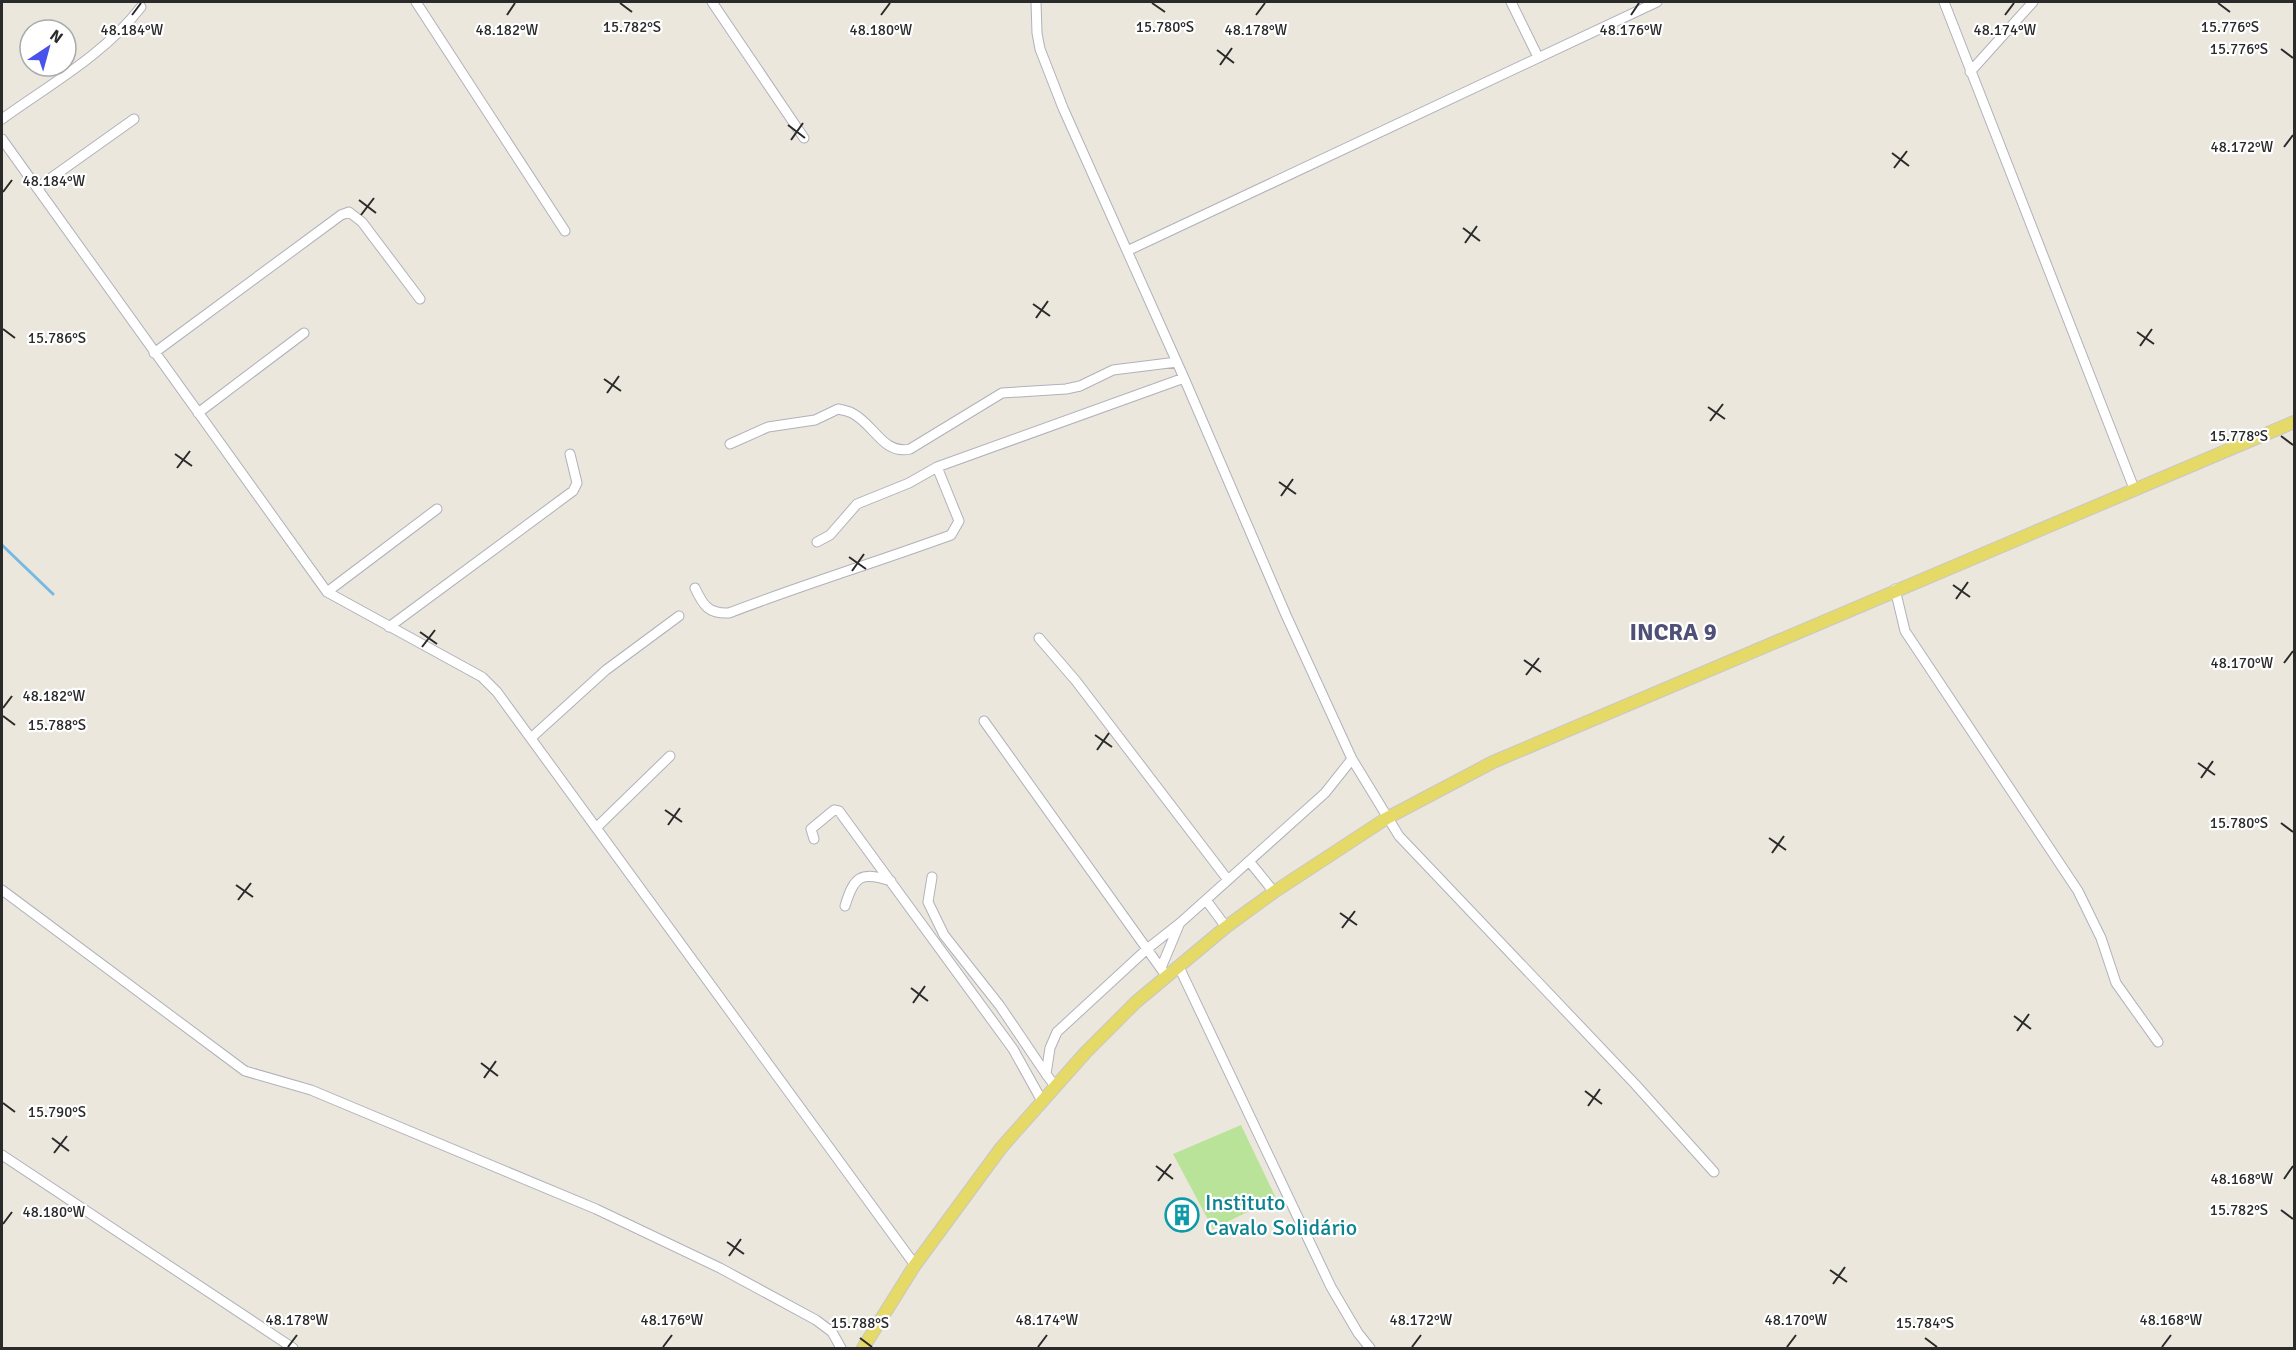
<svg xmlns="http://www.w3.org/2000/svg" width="2296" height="1350" font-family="Signika,sans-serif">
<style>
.pitch{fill:#bae39a}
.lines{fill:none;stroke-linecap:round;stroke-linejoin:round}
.stream{stroke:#78b9e4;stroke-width:3}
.minor-casing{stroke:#b0b1bc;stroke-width:11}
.major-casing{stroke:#c8c8c8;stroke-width:14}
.minor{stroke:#fff;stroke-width:9}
.major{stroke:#e5d967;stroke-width:12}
.ticks{fill:none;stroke:#2a2a2a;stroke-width:2}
.labels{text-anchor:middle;stroke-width:4.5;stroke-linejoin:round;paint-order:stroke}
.culture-label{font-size:22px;fill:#0d838f;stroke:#fff;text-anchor:start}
.neighbourhood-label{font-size:24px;font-weight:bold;fill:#4e5077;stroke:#fff}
.ticks-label{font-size:15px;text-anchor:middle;fill:#2a2a2a;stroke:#fff;stroke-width:4.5;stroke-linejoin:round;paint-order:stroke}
</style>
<rect width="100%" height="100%" fill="#ebe7dd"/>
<!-- pitch -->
<path class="pitch" d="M1241,1125L1276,1198L1213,1229L1173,1154Z"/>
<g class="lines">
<!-- stream -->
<path class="stream" d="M2,545L53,594"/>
<!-- minor casing -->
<g class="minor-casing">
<path id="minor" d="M416,2L565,231
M712,2L804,138
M1036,2L1037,33L1040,49L1063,108L1184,378L1286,615L1352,759L1399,836L1635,1084L1714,1172
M1511,2L1538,57
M1944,2L2135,491
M1970,72L2033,2
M2,119C49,85 105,54 141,7
M2,139L327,592L482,677L497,692L915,1265
M37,188L134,119
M1127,251L1657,2
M154,353L341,215L349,212L362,222L420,299
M198,413L304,333
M730,444L768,427L815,420L838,409C843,410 848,411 852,413C874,424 883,455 910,449L1002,393L1066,389L1080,386L1113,370L1177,362
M817,542L830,535L857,504L909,483L937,467L1184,378
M695,588C703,605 708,614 729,613C802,585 877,562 951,535L959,521L937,467
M1895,589L1905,631L2078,891L2101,938L2116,983L2158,1042
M327,592L437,509
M389,627L573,491L577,483L570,454
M1039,638L1076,681L1228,880
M984,721L1167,977
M531,738L606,670L679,616
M597,827L670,756
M814,839L811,829L834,810L839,811L1013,1049L1042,1101
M1249,861L1274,892
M932,877L928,902L944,935L1000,1006L1046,1074
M2,890L245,1071L311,1090L596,1209L720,1268L816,1320L832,1332L841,1348
M1206,900L1226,927
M845,906C854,876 861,871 891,881
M1179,967L1331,1287L1358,1333L1370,1348
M1161,968L1179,925
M1055,1086L1046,1074L1050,1048L1057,1032L1147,949L1180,923L1325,793L1352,759
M2,1155L293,1348"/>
</g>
<!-- major casing -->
<g class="major-casing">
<path id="major" d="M863,1348L915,1265L1001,1148L1086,1052L1136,1002L1226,927L1274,892L1387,818L1493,762L2294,422"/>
</g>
<!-- minor -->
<use href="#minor" class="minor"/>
<!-- major -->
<use href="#major" class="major"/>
</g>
<!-- ticks -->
<path class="ticks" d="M620,3L632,12M1152,3L1165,12M2218,3L2230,12M132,15L141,3M507,15L515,3M881,15L890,3M1256,15L1265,3M1631,15L1639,3M2005,15L2014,3M2281,49L2293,58M1217,50L1234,63M1220,65L1232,48M788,125L805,138M791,140L803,123M2284,147L2293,135M1892,153L1909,166M1894,168L1907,151M3,192L12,180M359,200L376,213M361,215L374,198M1463,228L1480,241M1465,243L1477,226M1033,304L1050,316M1036,318L1048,301M3,329L15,338M2137,332L2154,344M2140,346L2152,329M604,379L621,391M607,393L619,376M1708,407L1725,419M1710,421L1723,404M2281,436L2293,445M175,454L192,466M177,468L190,451M1279,482L1296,494M1281,496L1293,479M849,557L866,569M852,571L864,554M1953,585L1970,597M1956,599L1968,582M420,632L437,644M422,647L435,630M1524,660L1541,672M2284,663L2293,651M1526,675L1539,658M3,708L12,696M3,716L15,725M1095,735L1112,747M1097,750L1109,733M2198,763L2215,775M2201,778L2213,761M665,810L682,822M2281,823L2293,832M668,825L680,808M1769,838L1786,850M1772,853L1784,836M236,885L253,897M238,900L251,883M1340,913L1357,925M1342,928L1355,911M911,988L928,1001M913,1003L925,986M2014,1016L2031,1029M2017,1031L2029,1014M481,1063L498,1076M484,1078L496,1061M1585,1091L1602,1104M3,1103L15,1112M1588,1106L1600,1089M52,1138L69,1151M54,1153L67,1136M1156,1166L1173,1179M2284,1179L2293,1166M1158,1181L1171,1164M2281,1210L2293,1219M3,1224L12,1212M727,1242L744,1254M729,1256L741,1239M1830,1270L1847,1282M1833,1284L1845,1267M860,1338L872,1347M1925,1338L1937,1347M288,1347L297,1335M663,1347L672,1335M1038,1347L1047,1335M1412,1347L1421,1335M1787,1347L1796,1335M2162,1347L2171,1335"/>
<!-- icons -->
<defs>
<g id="building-ring" transform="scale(1.725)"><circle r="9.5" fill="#fff" stroke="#0f9aa8" stroke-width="1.5"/><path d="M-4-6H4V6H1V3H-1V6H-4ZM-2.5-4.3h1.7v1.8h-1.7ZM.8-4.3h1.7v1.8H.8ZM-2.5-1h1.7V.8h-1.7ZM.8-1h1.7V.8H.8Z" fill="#0f9aa8"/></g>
</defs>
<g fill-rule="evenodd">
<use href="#building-ring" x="1182" y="1215"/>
</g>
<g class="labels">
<!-- culture labels -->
<g class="culture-label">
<text x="1205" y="1210">Instituto<tspan x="1205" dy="25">Cavalo Solidário</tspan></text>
</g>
<!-- neighbourhood labels -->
<g class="neighbourhood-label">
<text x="1673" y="640">INCRA 9</text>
</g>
</g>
<g class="ticks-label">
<text x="2230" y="32">15.776°S</text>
<text x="632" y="32">15.782°S</text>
<text x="1165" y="32">15.780°S</text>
<text x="132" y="35">48.184°W</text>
<text x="881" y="35">48.180°W</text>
<text x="2005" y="35">48.174°W</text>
<text x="507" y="35">48.182°W</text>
<text x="1256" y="35">48.178°W</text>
<text x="1631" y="35">48.176°W</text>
<text x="2239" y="54">15.776°S</text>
<text x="2242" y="152">48.172°W</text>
<text x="54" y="186">48.184°W</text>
<text x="57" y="343">15.786°S</text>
<text x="2239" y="441">15.778°S</text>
<text x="2242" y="668">48.170°W</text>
<text x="54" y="701">48.182°W</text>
<text x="57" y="730">15.788°S</text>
<text x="2239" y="828">15.780°S</text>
<text x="57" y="1117">15.790°S</text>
<text x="2242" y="1184">48.168°W</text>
<text x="2239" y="1215">15.782°S</text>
<text x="54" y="1217">48.180°W</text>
<text x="297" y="1325">48.178°W</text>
<text x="672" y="1325">48.176°W</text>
<text x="1047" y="1325">48.174°W</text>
<text x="1421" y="1325">48.172°W</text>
<text x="1796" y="1325">48.170°W</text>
<text x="2171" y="1325">48.168°W</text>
<text x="860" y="1328">15.788°S</text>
<text x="1925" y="1328">15.784°S</text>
</g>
<!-- border -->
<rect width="2296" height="1350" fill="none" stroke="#2a2a2a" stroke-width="6"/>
<!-- north arrow -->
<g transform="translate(48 48) rotate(36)"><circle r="28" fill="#ffffff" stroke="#aaaaaa" stroke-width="1.5"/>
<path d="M0-4.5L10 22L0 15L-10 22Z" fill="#4952eb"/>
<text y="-9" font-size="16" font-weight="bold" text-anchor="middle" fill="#2a2a2a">N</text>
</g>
</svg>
